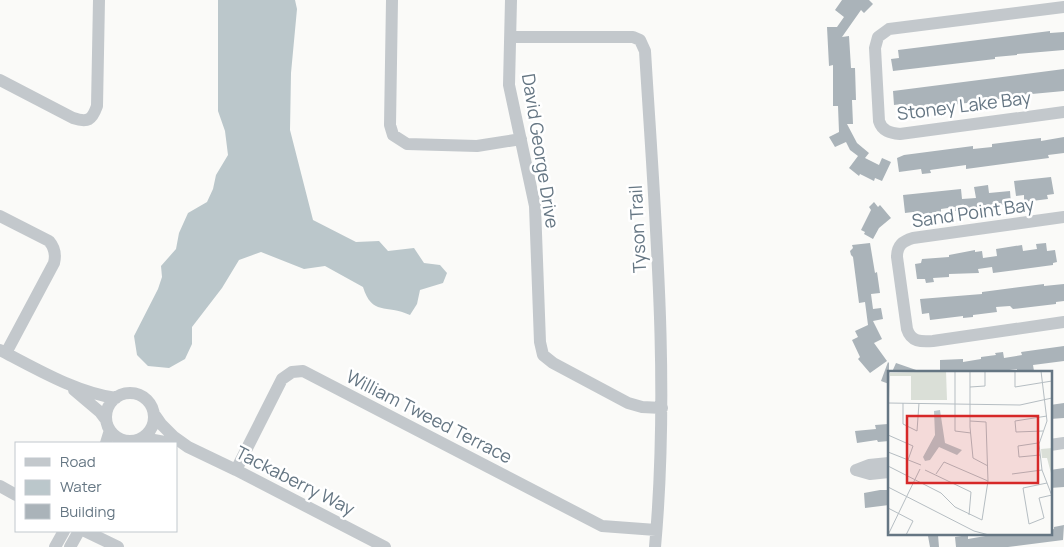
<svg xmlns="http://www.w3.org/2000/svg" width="1064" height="547" font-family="Manrope,sans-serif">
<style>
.water{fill:#bbc7cb}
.building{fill:#aab3b9}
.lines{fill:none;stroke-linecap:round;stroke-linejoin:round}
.minor{stroke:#c3c8cc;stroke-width:12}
.labels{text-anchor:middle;stroke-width:5;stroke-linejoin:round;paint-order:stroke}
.street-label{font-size:18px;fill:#657683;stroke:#fff}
.inset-road{fill:none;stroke:#b5bdc2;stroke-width:1}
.view{fill:#d62828;fill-opacity:0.15;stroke:#d62828;stroke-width:2.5}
.inset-edge{fill:none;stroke:#657683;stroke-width:2.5}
</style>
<rect width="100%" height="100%" fill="#fafaf8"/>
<!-- water -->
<path class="water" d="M218,0H295L297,9L291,73L290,130L313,220L356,242L379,241L388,251L414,248L424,263L440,265L447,273L443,283L420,290L417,304L410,315C386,304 372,316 363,287L325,266L304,269L261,252L239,260L222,288L192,327V344L185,359L169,368L148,366L137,355L134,336L158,289L162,277L161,266L176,249L179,233L188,213L207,202L213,189L216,175L228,155L225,131L218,111Z"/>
<!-- building -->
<path class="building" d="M842,0H869L873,4L864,13L861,10L842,37L849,36L851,68H855L856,100H852L853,124H847L857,143L869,153L865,158L879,165L882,158L891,162L882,181L875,178L874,181L860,174L859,176L849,168L858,156L850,150L846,142L835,147L829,137L839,132L838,106H833V65L829,66L827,27H837L844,17L835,10Z
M1050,31V33L1064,32V50L1017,54V55L995,57V59L893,71L891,59L899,58L898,50Z
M1064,69V91L1021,95V96L903,111L902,104L894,105L893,91Z
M1064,137V153L1048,155L1049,158L966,169V165L930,170L931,173L922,174L921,169L899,172L897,158L904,155L973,146V149L992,147V144L1041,138V141Z
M1051,177L1054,194L1047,195L1048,199L1024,202V195L1016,196L1014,181Z
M988,185L989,193L1010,191L1011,204L955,211V207L941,209V212L928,214L913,215V212L905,213L903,195L961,189L962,199L976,198L974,187Z
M874,202L878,207L880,205L891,218L879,228L873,239L864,234L865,232L861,230L871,210L869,207Z
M870,243L875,273L877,272L880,293L871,294L873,309L881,308L883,319L873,321L882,339L874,343L887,361L870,373L858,359L860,357L852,340L858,337L855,331L868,325L865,302L859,303L853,257L851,255L850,251L853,248L852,245Z
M1046,243L1047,251L1055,250L1057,262L1053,263V265L993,273L992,267L978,269L979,273L949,274V277L933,278L934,282L926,283L925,279H917L915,264L921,263L922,259L949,257V255L975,250V252L982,251L983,258L997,256L996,249L1022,245L1023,251L1037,249L1036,244Z
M1044,284V286L1064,284V301L1056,302V304L1013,309L1010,306L996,307L997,312L973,315V317L963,318V316L930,320L929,313L922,314L920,299L982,294V292Z
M1064,346V361L1033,365L1034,371L1017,372V369L994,372H940V360L963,359V362L981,359V357L996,355L995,353L1003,352L1004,358L1022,355L1021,352Z
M888,362L889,363V384L881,381Z
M896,363L919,371L918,372H892Z
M1064,403V418L1050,419V405Z
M888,424L889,441L878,442L877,440L857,443L855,431L876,429L875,425Z
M1064,468V487L1050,488V470Z
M880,490H889V505L865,508L864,493Z
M1064,525L1063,540L1008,547H956L955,537L968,535V539L1003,533H1050V530L1054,529V527Z
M938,535L939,547H930L928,536Z"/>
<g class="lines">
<!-- minor -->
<path class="minor" d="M392,0L390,125L393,135L407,144L477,146L521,139
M511,0L509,85L535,206L540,342L543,355L553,363L628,403L642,407L662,408
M1064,7L889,29L878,37L875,48L879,121C882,131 890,133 900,134L1064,112
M510,37H633L640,40L645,51C655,216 670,382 655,547
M0,80L73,118C88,123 92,120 97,106L99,0
M0,216L49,241C55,248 56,255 54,263L6,353
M1064,217L913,238C903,241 897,245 897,257L907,329C911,342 921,342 933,341L1064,322
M0,350C37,369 75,392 116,398
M74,390L100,412L106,420
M106 417a24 24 0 1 1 48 0a24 24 0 1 1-48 0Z
M154,414L161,424L174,437L188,447L236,470L385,547
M143,438L170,443
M106,443L110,430
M1050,445L1064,443
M236,470L282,379L292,372L303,371L602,526L656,530
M856,470L869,465L889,463
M856,470L870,474L889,472
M0,486L16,495
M85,531L118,547
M55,547L64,531
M70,547L79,531"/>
</g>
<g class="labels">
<!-- street labels -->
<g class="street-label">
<text transform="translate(964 106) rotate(-7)" y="6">Stoney Lake Bay</text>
<text transform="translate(540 151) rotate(81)" y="6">David George Drive</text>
<text transform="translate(973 213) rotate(-8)" y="6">Sand Point Bay</text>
<text transform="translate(638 229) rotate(-93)" y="6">Tyson Trail</text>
<text transform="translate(429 417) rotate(27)" y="6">William Tweed Terrace</text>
<text transform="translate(295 481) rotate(27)" y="6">Tackaberry Way</text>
</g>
</g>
<!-- overview -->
<g transform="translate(888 371)">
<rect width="164" height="164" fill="#fafaf8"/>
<path d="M58,0L59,29H23V5H2V2ZM164,77V106L159,87H154L153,78Z" fill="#dadfd7"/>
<path d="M52,39L57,72L74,79L69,84L51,76L42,89L37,90L35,86L47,64L46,40Z" fill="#bbc7cb"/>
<path class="inset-road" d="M67,0V60L83,62M82,0V56L85,87L100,95M127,0V16L164,10M153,0L159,50L151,73L154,99L164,125M82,16L97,15V0M0,32L132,34L164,27M15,32V53L29,60L31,32M0,55L1,0M155,60L128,61L127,50L159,45M0,64L25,75L20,89M150,72L130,75L131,86L152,84M0,81L33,94M0,95L53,122L67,136L94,149L100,110L98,51L82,50M37,99L83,121L81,144M48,103L56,91L100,110M124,103L154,99M159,112L135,117L141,153L156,147L151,127L164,124M0,116L86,160L101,164M0,137L25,150L18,164M0,164L32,98"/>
<path class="view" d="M19,45H150V112H19Z"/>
<rect width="164" height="164" class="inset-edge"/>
</g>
<!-- legend -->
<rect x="15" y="442" width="162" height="90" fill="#ffffff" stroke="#c1c8cd"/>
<rect x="25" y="458" width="25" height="8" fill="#c3c8cc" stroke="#c1c8cd"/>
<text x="60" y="467" font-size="15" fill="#657683">Road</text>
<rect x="25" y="480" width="25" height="15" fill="#bbc7cb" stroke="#c1c8cd"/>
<text x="60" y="492" font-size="15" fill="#657683">Water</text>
<rect x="25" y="504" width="25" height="15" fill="#aab3b9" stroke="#c1c8cd"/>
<text x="60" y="517" font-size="15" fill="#657683">Building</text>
</svg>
